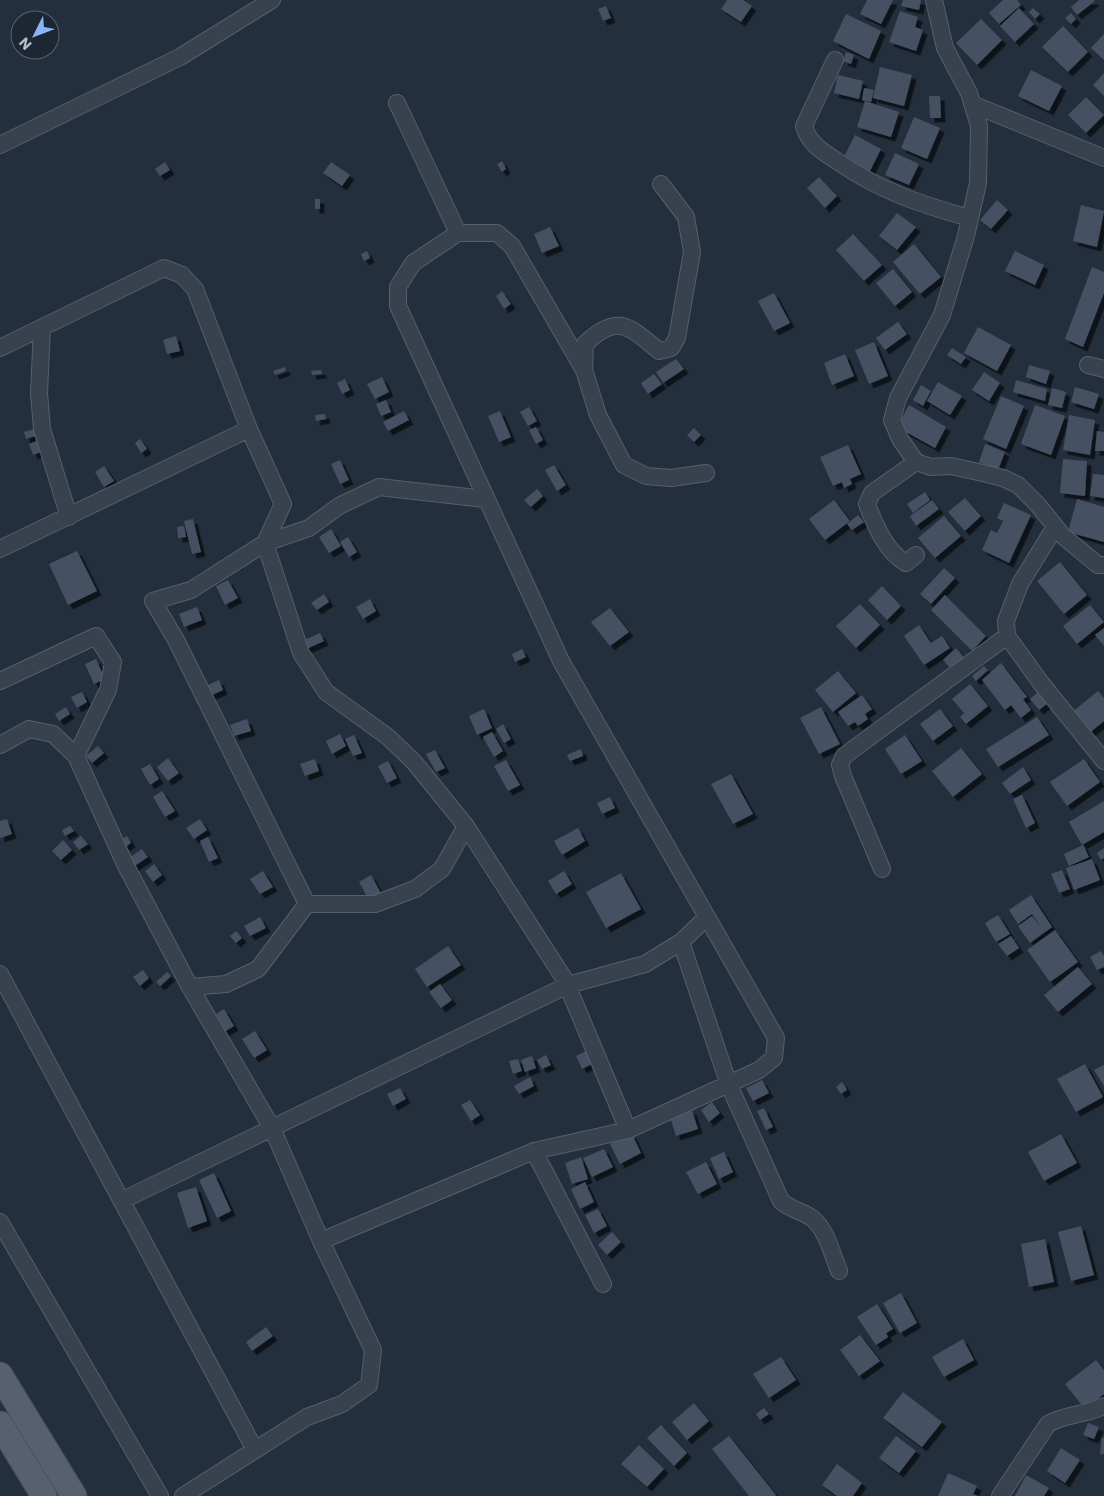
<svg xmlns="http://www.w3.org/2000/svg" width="1104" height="1496" font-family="Poppins,sans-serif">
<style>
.building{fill:#455162;filter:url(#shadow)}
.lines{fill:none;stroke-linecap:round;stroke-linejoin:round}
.street-casing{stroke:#565f6c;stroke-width:18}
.primary-casing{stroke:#414a57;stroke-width:27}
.street{stroke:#38414e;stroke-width:16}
.primary{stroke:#56606e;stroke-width:25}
</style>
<defs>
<filter id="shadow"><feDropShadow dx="4.5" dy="4.5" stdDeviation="0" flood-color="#0009"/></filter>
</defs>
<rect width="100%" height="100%" fill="#242f3e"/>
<!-- building -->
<path class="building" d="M727,0H743L752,6L741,22L721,9Z
M867,0H893L881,24L860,14Z
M903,0H921L919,10L901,6Z
M1003,0H1017L1021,5L999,24L989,13Z
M1079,0H1094L1095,1L1077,15L1071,7Z
M606,6L611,18L603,21L598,9Z
M1019,8L1034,24L1015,42L1000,26Z
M1033,8L1040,14L1035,19L1029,12Z
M900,11L918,17L915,27L923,30L916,51L889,42Z
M1071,13L1076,19L1071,24L1065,18Z
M846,14L881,31L869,59L833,41Z
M981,19L1002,40L977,65L956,43Z
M1063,26L1088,52L1068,72L1042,47Z
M1104,34V60L1091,48Z
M846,52L854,55L851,64L843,61Z
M880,67L912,75L904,106L873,98Z
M1031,70L1062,86L1049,111L1018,96Z
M1104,73V96L1093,85Z
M838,75L863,81L859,99L834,93Z
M864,88L874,90L871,102L862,100Z
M929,96H940L941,118H930Z
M1086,97L1104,115L1086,133L1068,115Z
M865,101L899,112L891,137L857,127Z
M914,117L940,128L927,159L901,148Z
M855,135L881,149L869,173L843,159Z
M895,153L919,164L909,185L885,175Z
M502,161L506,169L502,172L497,164Z
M165,162L170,170L160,176L155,169Z
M331,162L350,175L342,186L323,173Z
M819,177L837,196L825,208L807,188Z
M315,199H320V209H315Z
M997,200L1008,210L991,229L980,220Z
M1081,205L1104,211L1097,247L1073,241Z
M897,213L916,227L897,250L879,236Z
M550,227L559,246L542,253L534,234Z
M853,234L882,265L864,281L836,250Z
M914,244L941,277L920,294L893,262Z
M367,251L370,258L364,261L361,254Z
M1015,251L1044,265L1035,285L1005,271Z
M1092,267L1104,272V293L1083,347L1065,339Z
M893,269L912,292L895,306L876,283Z
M502,291L511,304L504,309L496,296Z
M774,293L790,323L774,331L758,301Z
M898,322L907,334L885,350L876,338Z
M978,327L1011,345L997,371L964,353Z
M176,336L180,351L167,354L163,340Z
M874,342L888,376L869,384L855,350Z
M952,348L966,357L961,364L947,355Z
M845,354L854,376L832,385L824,363Z
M676,359L684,369L663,383L656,372Z
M1029,365L1050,371L1046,384L1026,377Z
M285,367L286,371L275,375L273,371Z
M321,370L322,374L312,375L311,371Z
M984,372L1000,383L989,401L972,390Z
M654,374L662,384L648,394L641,383Z
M382,377L389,392L375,399L367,384Z
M345,379L350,390L342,394L337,383Z
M1016,380L1047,389L1045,401L1013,392Z
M938,382L962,396L950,415L927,401Z
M921,385L931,391L923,406L913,400Z
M1075,387L1099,394L1094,409L1071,402Z
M1052,388L1066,392L1062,408L1048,405Z
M1001,396L1024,406L1006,449L983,439Z
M386,400L391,412L381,416L376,404Z
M909,405L946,427L935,448L897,427Z
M1035,405L1065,416L1051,455L1021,444Z
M529,407L537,421L528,426L520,412Z
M404,411L409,420L388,431L383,422Z
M500,411L511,437L499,442L488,416Z
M325,414L326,419L316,421L315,415Z
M1069,415L1095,420L1090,455L1063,450Z
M536,427L543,440L536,444L529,430Z
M38,428L39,435L26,439L24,432Z
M694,428L701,435L694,442L687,435Z
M1097,431L1104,432V451H1095Z
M140,439L147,449L141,453L135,443Z
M39,440L44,451L33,455L29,444Z
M985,444L1005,452L998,470L979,462Z
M848,445L861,474L850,479L852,484L844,488L842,482L833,486L820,457Z
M1063,459L1087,461L1085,496L1060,493Z
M340,460L349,480L340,484L331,464Z
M554,465L566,485L557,491L545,470Z
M104,466L114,481L104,487L95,472Z
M1093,474L1104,475V498L1090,496Z
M537,489L543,496L531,507L524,500Z
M925,492L930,500L913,513L907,504Z
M965,498L981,516L965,531L948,512Z
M1077,499L1104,507V542L1068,532Z
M834,500L850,521L825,540L809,519Z
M932,500L939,509L916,526L910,516Z
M1004,503L1031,515L1009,563L982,550L991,530L997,533L1003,521L997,518Z
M858,515L864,522L852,530L847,524Z
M944,516L961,536L935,558L918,538Z
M193,519L201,552L192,554L184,521Z
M184,526L186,537L178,538L177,527Z
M331,529L341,546L329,553L319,537Z
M348,537L357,552L349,557L340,542Z
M77,551L97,591L68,605L49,564Z
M1060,562L1087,595L1064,614L1037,581Z
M944,568L955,578L931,604L920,594Z
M228,580L238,598L225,605L216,586Z
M882,586L901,606L887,620L868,600Z
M324,594L329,602L317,610L311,603Z
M945,595L986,636L972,651L931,610Z
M370,599L376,611L363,619L356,607Z
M860,604L880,625L856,648L836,626Z
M1090,605L1104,622L1077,644L1063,626Z
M197,607L202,620L184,627L179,614Z
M610,608L629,632L610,646L591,622Z
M919,625L931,643L942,636L950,648L924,665L904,636Z
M1104,628V646L1095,635Z
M320,633L324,641L304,650L300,642Z
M956,648L966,660L953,671L943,660Z
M522,649L526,657L515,662L512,654Z
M96,659L105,679L94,684L85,664Z
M1001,663L1027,697L1023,699L1031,710L1021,718L1011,705L1005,710L982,680Z
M984,666L988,670L976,681L972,676Z
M838,671L856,693L833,712L815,690Z
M219,680L223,690L210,696L206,686Z
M970,684L988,706L966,724L960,717L964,713L952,699Z
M1098,691L1104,698V721L1087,735L1070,714Z
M82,692L87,702L77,708L71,697Z
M1038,692L1048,703L1039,710L1030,699Z
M862,695L872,709L865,714L868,719L858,726L855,722L848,726L838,712Z
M66,707L70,714L59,721L55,714Z
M821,707L840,744L819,754L800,718Z
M484,709L492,728L477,735L469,716Z
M940,709L953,726L933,741L920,724Z
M1037,717L1049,735L998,767L986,749Z
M247,719L251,731L234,736L230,725Z
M503,724L511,739L504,743L496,729Z
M492,732L503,751L494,757L483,737Z
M340,734L346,746L332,754L326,741Z
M354,735L362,753L353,756L345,739Z
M905,735L922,761L901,774L885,749Z
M98,746L104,753L92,763L86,756Z
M961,748L982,774L953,797L932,771Z
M581,749L583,756L570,761L567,755Z
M435,750L445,768L436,772L426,754Z
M168,758L179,773L168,781L157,767Z
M315,759L319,771L305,776L300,764Z
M1084,759L1100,782L1067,806L1050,782Z
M506,760L520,785L508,791L494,766Z
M388,761L397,778L387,783L378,766Z
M150,764L159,779L150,785L141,769Z
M1023,767L1031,780L1010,794L1002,783Z
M731,774L753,814L733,824L711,784Z
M162,791L175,811L165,817L153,797Z
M1022,795L1035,823L1026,828L1013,799Z
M610,797L615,808L602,814L597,803Z
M1104,801V832L1082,845L1069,822Z
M7,819L12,834L0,838V821Z
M200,819L207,830L194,839L186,828Z
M70,826L74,831L65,836L62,830Z
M578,828L585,841L562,855L554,841Z
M81,836L88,844L79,850L73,842Z
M127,836L131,843L122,849L118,842Z
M208,837L218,858L209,862L200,841Z
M63,840L72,850L61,860L52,851Z
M1083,845L1089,857L1069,866L1064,854Z
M1104,848V858L1101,860L1097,853Z
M142,849L148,857L133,867L127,859Z
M1092,859L1100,880L1074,890L1066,868Z
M154,864L162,875L153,882L145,871Z
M1062,870L1070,889L1059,893L1051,874Z
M263,871L273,887L260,894L250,879Z
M564,871L572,884L556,894L548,881Z
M621,873L641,909L606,928L586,892Z
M371,875L382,895L370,902L359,882Z
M1031,895L1052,927L1030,943L1018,926L1032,916L1041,927L1032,914L1018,924L1009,910Z
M998,915L1010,934L996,942L985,923Z
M260,917L266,928L250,936L244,926Z
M1055,930L1078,962L1050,982L1027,950Z
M236,931L242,938L236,943L230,936Z
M1011,936L1019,948L1007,956L998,944Z
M448,946L461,965L427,987L415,969Z
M1101,951L1104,956V967L1097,970L1090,957Z
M1078,967L1092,984L1058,1012L1044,995Z
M143,970L149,978L140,986L133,977Z
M167,972L171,976L160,986L156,982Z
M440,984L452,1000L441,1008L429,992Z
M224,1009L234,1026L224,1032L213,1016Z
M255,1031L267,1050L254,1058L242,1039Z
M588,1050L594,1063L582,1069L576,1056Z
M546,1055L551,1065L542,1069L537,1060Z
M532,1056L536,1068L525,1072L521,1060Z
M518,1059L522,1071L513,1074L509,1061Z
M1085,1064L1103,1097L1076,1112L1057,1079Z
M1104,1065V1086L1094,1070Z
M530,1077L534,1086L519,1094L514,1086Z
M762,1080L769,1093L753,1101L746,1088Z
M842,1082L847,1090L841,1094L836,1087Z
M400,1088L406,1099L393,1106L387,1094Z
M470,1100L480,1115L471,1121L461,1105Z
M712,1102L720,1113L709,1122L701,1110Z
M764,1108L773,1127L766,1130L757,1111Z
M692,1110L698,1129L676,1136L670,1117Z
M632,1134L641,1153L620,1164L610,1144Z
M1061,1134L1077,1163L1044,1181L1028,1152Z
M604,1149L613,1167L592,1177L583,1158Z
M724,1152L733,1172L719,1179L710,1158Z
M581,1157L588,1179L572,1184L565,1163Z
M706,1162L717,1184L698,1194L686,1172Z
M214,1173L231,1211L217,1218L199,1180Z
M585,1182L594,1202L580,1209L571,1189Z
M196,1187L207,1221L188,1228L177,1193Z
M598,1209L607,1226L594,1233L585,1215Z
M1081,1226L1094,1275L1071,1281L1058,1232Z
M612,1232L621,1242L607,1255L598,1245Z
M1045,1239L1054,1282L1029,1287L1021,1244Z
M901,1293L917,1323L900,1333L883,1303Z
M877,1304L893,1329L886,1333L888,1337L876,1345L857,1317Z
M266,1327L273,1336L252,1351L246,1342Z
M860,1335L880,1361L859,1376L840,1350Z
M963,1339L974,1360L944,1377L932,1357Z
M781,1357L796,1380L769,1398L753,1374Z
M1096,1360L1104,1370V1394L1085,1409L1065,1384Z
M903,1392L942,1422L922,1447L883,1418Z
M694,1403L709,1421L687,1440L672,1422Z
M764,1408L769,1414L760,1420L756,1414Z
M1088,1423L1099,1427L1094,1439L1083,1435Z
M661,1425L687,1453L674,1466L647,1438Z
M729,1436L776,1495L775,1496H749L712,1449Z
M896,1436L916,1451L899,1473L879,1458Z
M1102,1437L1104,1438V1454H1100Z
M639,1445L664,1469L647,1487L621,1464Z
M1061,1448L1080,1460L1065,1483L1047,1471Z
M837,1464L862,1483L853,1496H837L822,1485Z
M948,1473L977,1486L973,1494L978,1496H938Z
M1026,1475L1049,1488L1044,1496H1015Z"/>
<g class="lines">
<!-- street casing -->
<g class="street-casing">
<path id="street" d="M934,0L945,48L969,93L979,126L978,183L966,236L942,315L898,398L892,420L900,439L916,462L931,467L951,466L983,473L1003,478L1018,485L1038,505L1063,536L1098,565H1104
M835,60L804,126C809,144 822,151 837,161C878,190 922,205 970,218
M397,103L458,233
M972,104L1104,158
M0,145L180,57L272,0
M42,328L39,393L42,429L69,517
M0,348L164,268L182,275L195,289L249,429L283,504L265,543L301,653L326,692L388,737L414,762L466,826L565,980L628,1130
M1088,365L1104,369
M584,370L585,344C618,312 630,327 659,351L671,348L677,338L692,252L686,217L661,184
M1055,527L1020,584L1006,621L1007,636L1041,683L1104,761
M0,549L249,429
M916,555L906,563C886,552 875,525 867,504L872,493L916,462
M0,681L96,636L113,662L108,690L76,756
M0,745L29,729L53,734L76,756L126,866L190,987L272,1128L321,1241L373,1350L369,1385L342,1404L307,1417L183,1496
M882,869L843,776L840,765L844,756L1007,636
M307,904L176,640L153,601L191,590L265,543L309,528L339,506L379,487L485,499
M307,904H375L415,889L442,869L466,826
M681,942L729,1085L781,1201C791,1210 802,1211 812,1218C827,1230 832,1254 839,1271
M0,974L254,1448
M190,987L226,984L258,969L307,904
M534,1151L603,1284
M123,1200L568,985L645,964L681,942L707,917
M0,1222L160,1496
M321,1241L534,1151L628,1130L759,1070L774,1058L776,1038L561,661L398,306V287L413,263L458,233H497L512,246L584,370L598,415L624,465L646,476L671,478L706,473
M1000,1496L1048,1424C1065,1414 1086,1415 1104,1406"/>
</g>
<!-- primary casing -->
<g class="primary-casing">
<path id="primary" d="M0,1375L74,1496
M0,1424L44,1496"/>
</g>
<!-- street -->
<use href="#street" class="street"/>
<!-- primary -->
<use href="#primary" class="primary"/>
</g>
<!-- north arrow -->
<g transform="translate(35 35) rotate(228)"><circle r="24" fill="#1d2633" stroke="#59626f"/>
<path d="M0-4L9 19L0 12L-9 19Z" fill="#8ab4f8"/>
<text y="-8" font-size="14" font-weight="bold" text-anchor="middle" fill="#b4bcc9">N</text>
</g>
</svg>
